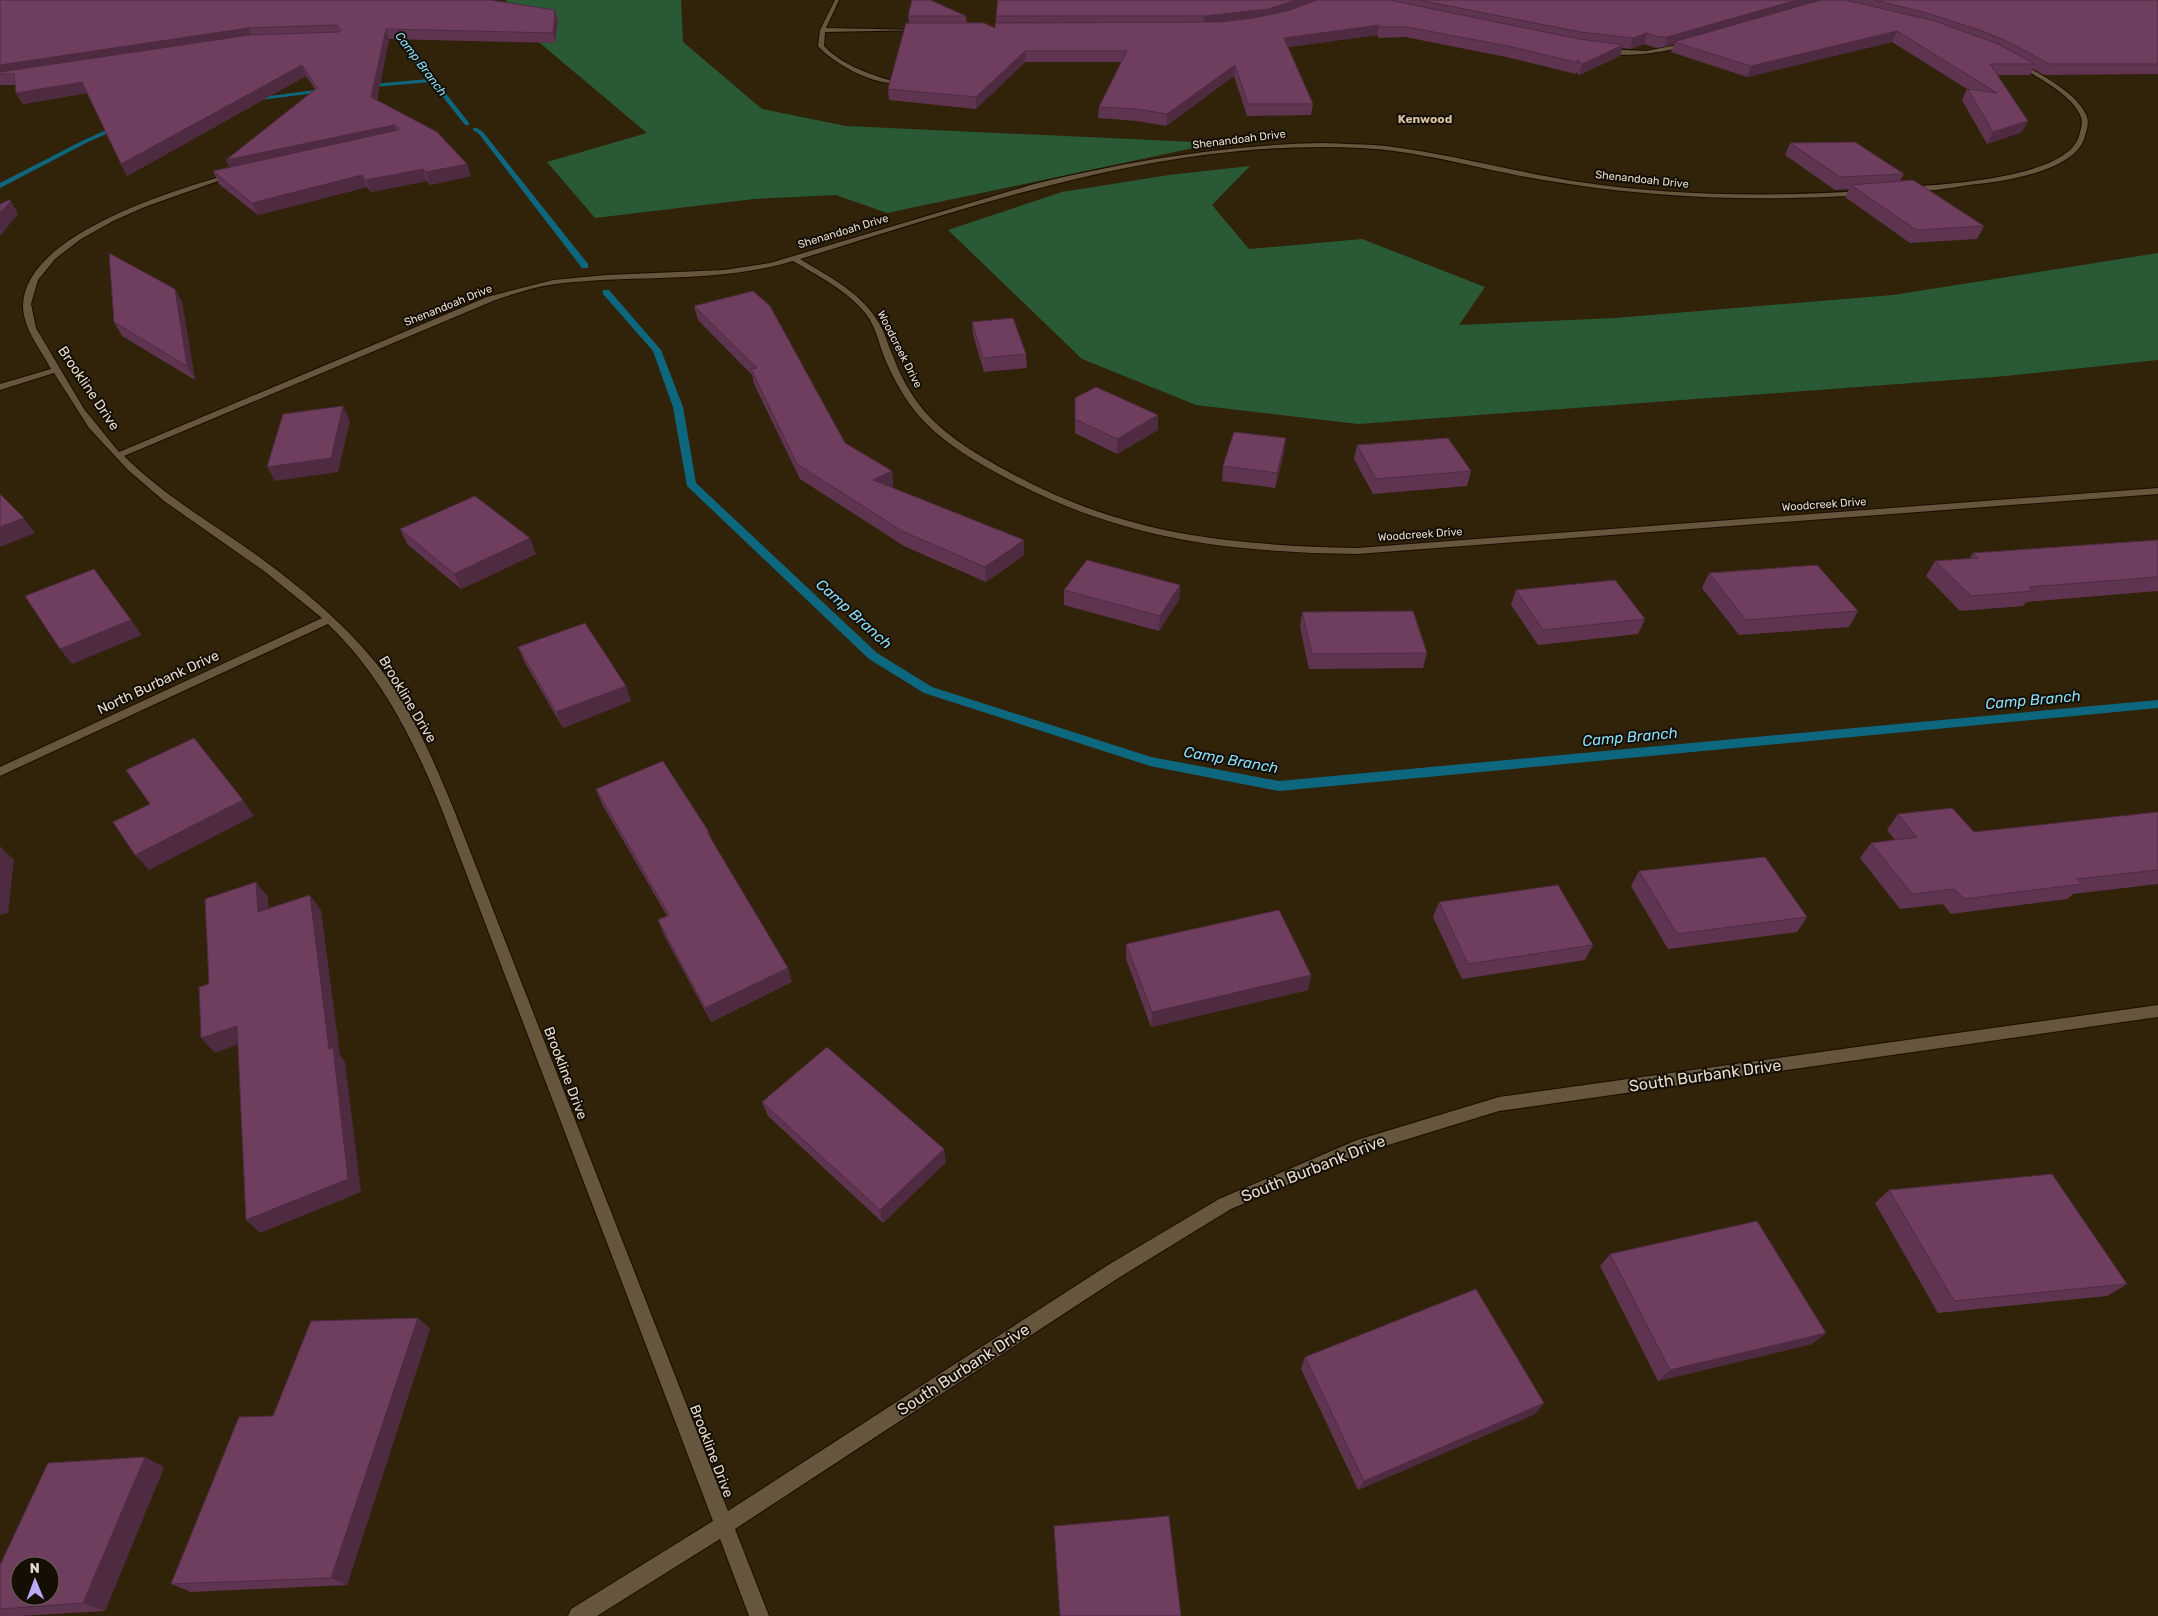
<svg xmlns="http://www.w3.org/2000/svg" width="2158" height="1616" font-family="Rubik,sans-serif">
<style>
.green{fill:#295935}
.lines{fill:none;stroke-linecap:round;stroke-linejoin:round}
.stream{fill:#0d677e;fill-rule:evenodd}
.minor-casing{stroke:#190c00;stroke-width:2}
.minor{fill:#66563d;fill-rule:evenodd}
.wall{fill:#5f3450}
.shaded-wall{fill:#4e2b41}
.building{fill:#6f3d5d;stroke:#4e2b41;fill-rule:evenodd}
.labels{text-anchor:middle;stroke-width:4;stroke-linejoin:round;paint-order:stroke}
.far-street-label{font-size:11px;fill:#e5dbcd;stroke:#140e05}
.far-water-label{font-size:12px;font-style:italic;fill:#89defa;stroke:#140e05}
.far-neighbourhood-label{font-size:12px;font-weight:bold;fill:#d3c0a4;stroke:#140e05}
.street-label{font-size:14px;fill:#e5dbcd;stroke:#140e05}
.water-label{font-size:15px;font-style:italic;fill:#89defa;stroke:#140e05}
.near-street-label{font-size:16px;fill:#e5dbcd;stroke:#140e05}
</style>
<rect width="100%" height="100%" fill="#31230a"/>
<!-- green -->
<path class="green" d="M506,0H681L683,42L762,109L846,126L1217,143L887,213L836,195L754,199L595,218L547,162L647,133L516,23Z
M1250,166L1212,205L1249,249L1362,239L1485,287L1459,325L1615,318L1893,295L2158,253V360L2006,376L1358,424L1196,405L1082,359L948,230L1062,192L1169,175Z"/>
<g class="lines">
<!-- stream -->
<path class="stream" d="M390,23H394L405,41L469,123V125H465L431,82L361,88L363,85L428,79L399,42Z
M329,88L331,91L251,101L248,99Z
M122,123L125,125L124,126L88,142L0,188V183L84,140Z
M473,128H477L483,132L588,264V268H582L479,134L473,130Z
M603,290H609L661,350L683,407L696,483L877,653L932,687L1151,757L1279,781L2158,700V708L1279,791L1150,766L924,693L869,659L687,486L673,407L653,351L603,294Z"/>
<!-- minor casing -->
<g class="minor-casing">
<path id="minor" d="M835,0H839L826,28L923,30L825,32L824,46C842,65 867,73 892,81V83C870,83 833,63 818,46L820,30Z
M1687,43L1689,46C1668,51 1620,60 1601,51L1604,49L1646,51Z
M2016,63H2020C2040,74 2079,94 2087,117C2089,123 2087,129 2085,136C2076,172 2001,182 1969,185C1949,188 1925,193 1905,190L1904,189L1907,187C1945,184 2067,178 2079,136C2081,129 2083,123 2081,117C2074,96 2035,75 2016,65Z
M1322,143C1343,144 1365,144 1386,146C1451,154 1514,172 1579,182C1673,196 1768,197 1862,191L1865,193L1862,195C1755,202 1649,198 1543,180C1482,170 1423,151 1361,148C1167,138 983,203 800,259C829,277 863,293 880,325C886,335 888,346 893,356C900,376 911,395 925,412C947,437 978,455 1007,471C1123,535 1228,545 1357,548L2158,488V494L1357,554C1229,552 1124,540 1010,480C978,463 944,444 920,417C905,400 894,380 885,359C879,344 876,327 866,314C847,290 818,276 793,261C716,284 634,274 555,284C534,287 513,294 493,301L124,456C164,496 212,523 258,556C301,588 342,621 376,663C411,707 433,759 454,810L728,1511L1108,1265L1219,1199L1357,1140L1499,1097L2158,1005V1017L1499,1111L1359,1154L1231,1209L1120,1277L735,1529L769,1616H749L720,1539L597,1616H568L571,1609L713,1521L442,810C414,741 382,676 328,624L0,776V767L322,618L264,571L164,501L128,470L89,428L54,373L0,390V384L51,369C41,350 24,330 23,307C22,235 175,190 230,174L235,175L147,206L113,221L81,239L55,259L38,280L31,304L36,328L84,409L119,452L487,297L553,280L607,275L724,270L770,263L1034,184C1129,161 1224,145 1322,143Z"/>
</g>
<!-- minor -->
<use href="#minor" class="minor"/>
</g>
<!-- wall -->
<path class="wall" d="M0,0L558,20L555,43L389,39L377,100L471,176L430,185L427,181L371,192L367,187L258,215L219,184L213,171L230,168L226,160L315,89L306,76L127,176L121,164L87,93L23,104L16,93L15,85H0Z
M998,0H2158V74L2044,75L2033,69L2030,75H1997L2022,132L1987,144L1962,100L1967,89L1892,42L1747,77L1671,52L1674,44L1664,47L1656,48L1644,44L1630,49L1622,48L1620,56L1579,75L1576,72V74L1506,57L1405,37L1379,38L1377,35L1288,47L1313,104L1311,115L1247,116L1234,76L1166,126L1137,121L1098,118L1099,107L1121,62H1025L976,109L889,100L888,89L909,23L908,16H966L967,23L995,28L996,23V16Z
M1790,143L1904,174L1900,181L1984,226L1977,239L1910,243L1845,197L1849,189L1835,190L1785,155Z
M182,302L195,380L122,336L114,322Z
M694,306L845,443L892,471L893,486L891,487L1024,555L986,582L904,546L800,479L754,384L752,375L698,320Z
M972,322L1026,354L1027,368L984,372L973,335Z
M1075,398L1158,415V430L1117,454L1075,433Z
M1357,445L1471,471L1467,486L1373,494L1354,459Z
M1284,453L1275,488L1222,481L1223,466Z
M400,529L536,554L461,589L407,544Z
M2158,540V591L2026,602L2023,606L1960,611L1926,576L1935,561L1970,558L1973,553Z
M1709,573L1858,611L1849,627L1739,635L1702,588Z
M1180,585L1179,600L1159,631L1064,605V590Z
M1516,590L1645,619L1638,634L1538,645L1511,605Z
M1302,612L1427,653L1423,668L1309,669L1300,627Z
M518,647L626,686L631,701L563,728L525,663Z
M596,789L709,832L711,839L792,982L711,1022L664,935L658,920L667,916L602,804Z
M2158,812V884L2073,894L2067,899L1951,914L1943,904L1900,909L1860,858L1871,843L1895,840L1887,830L1898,814L1974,832Z
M1639,871L1807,917L1797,932L1668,949L1631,886Z
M1439,902L1593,945L1585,960L1462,979L1433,917Z
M1126,944L1311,975L1308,990L1151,1027L1126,959Z
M762,1102L946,1162L883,1223L768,1116Z
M1889,1190L2127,1284L2107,1296L1938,1313L1875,1203Z
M1610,1254L1826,1333L1812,1344L1658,1381L1600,1266Z
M418,1318L430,1329L347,1585L191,1592L171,1584L273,1416Z
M1305,1357L1544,1403L1535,1414L1358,1490L1301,1369Z
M164,1467L105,1611L19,1616H0V1565Z"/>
<!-- shaded-wall -->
<path class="shaded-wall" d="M1296,0H1318L1267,19L1203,26L1204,16Z
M1797,0H1828L1674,42V44L1664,47L1667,37Z
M555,10L558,20L555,43L553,33Z
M1379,25L1377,35L1282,48L1284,38Z
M248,28L253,38L14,74H0V65Z
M386,29L389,39L375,109L371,97Z
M1897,31L1892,42L1747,77L1751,66Z
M1647,33L1644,44L1630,49L1633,38Z
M1623,45L1620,56L1579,75L1582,64Z
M1025,51V62L976,109V97Z
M302,65L306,76L127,176L121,164Z
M1235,65L1234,76L1166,126L1167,114Z
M82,82L88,93L23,104L16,93Z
M2028,121L2022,132L1987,144L1993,132Z
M394,125L399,136L232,172L226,160Z
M467,164L471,176L430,185L426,172Z
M423,169L427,181L371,192L366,180Z
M362,175L367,187L258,215L252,203Z
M11,201L18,214L0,236V213Z
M175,289L182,302L195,380L187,366Z
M343,406L350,421L338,472L275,481L267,467Z
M1158,415V430L1117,454V439Z
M1286,438L1284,453L1275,488L1277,473Z
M892,471L893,486L875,494L873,480Z
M24,518L35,533L0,547V527Z
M530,538L536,554L461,589L454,574Z
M1024,540V555L986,582L985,567Z
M1180,585L1179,600L1159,631L1160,616Z
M131,620L142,635L72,664L60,649Z
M626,686L631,701L563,728L556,712Z
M243,800L254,816L149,870L135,855Z
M0,846L14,860L8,913L0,915Z
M256,882L268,897L270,927L258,912Z
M310,895L321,910L340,1055L345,1062L361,1192L260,1233L246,1220L329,1049Z
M788,968L792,982L711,1022L705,1008Z
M1311,975L1308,990L1151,1027L1152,1012Z
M237,1026L250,1040L215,1053L201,1038Z
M944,1149L946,1162L883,1223L880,1210Z
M418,1318L430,1329L347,1585L331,1578Z
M1826,1333L1812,1344L1658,1381L1670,1370Z
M1544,1403L1535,1414L1358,1490L1364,1481Z
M145,1457L164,1467L105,1611L83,1603Z"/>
<!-- building -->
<path class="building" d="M0,0H490L555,10L553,33L386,29L371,97L437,132L467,164L426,172L423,169L366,180L362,175L252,203L213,171L398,130L399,128L394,125L226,160L317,88L302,65L121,164L82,82L16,93L14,74H0V72L249,35L339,32L341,30L337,25L248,28L0,65Z
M912,0H930L966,16H908Z
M998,0H1296L1268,9L1204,16H996Z
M1317,0H1389L1579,39L1623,45L1582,64L1577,59L1579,63L1508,46L1407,27H1381L1379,25L1284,38L1313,104H1248L1235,65L1167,114L1137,109L1099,107L1127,51H1025L976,97L888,89L906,23H984L995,28V23L1220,22L1253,18L1287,11Z
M1419,0H1797L1667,37H1659L1647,33L1633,38L1580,32Z
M1821,0H1845L1935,21L1998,44L2035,64H1990L2028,121L1993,132L1968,89L1997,93L1897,31L1751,66L1674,42Z
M1874,0H2158V64H2049L2013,44L1985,32L1927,13Z
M1855,142L1904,174L1840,177L1790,143Z
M1913,180L1984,226L1916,230L1851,185Z
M9,200L11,201L0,213V204Z
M109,253L175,289L187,366L114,322Z
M753,291L770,306L845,443L892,471L873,480L1024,540L985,567L902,531L797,464L751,369L757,368L694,306Z
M1013,318L1026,354L983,358L972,322Z
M1096,387L1158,415L1117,439L1075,419V398Z
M343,406L331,458L267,467L283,414Z
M1234,432L1286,438L1277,473L1223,466Z
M1448,438L1471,471L1376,479L1357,445Z
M0,494L24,518L0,527Z
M475,496L530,538L454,574L400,529Z
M2158,540V577L2029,587L2033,591L1971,596L1935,561L1978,558L1973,553Z
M1087,560L1180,585L1160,616L1064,590Z
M1817,565L1858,611L1746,620L1709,573Z
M94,569L131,620L60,649L25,596Z
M1615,580L1645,619L1543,630L1516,590Z
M1413,611L1427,653L1312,654L1302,612Z
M585,623L626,686L556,712L518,647Z
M194,738L243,800L135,855L113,822L150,804L126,770Z
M663,761L709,832H707L788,968L705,1008L658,920L669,915L596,789Z
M1952,808L1974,832L2158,812V870L2077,879L2082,884L1964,899L1955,889L1912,894L1871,843L1917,837L1898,814Z
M1765,857L1807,917L1677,934L1639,871Z
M256,882L258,912L310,895L329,1049L333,1047L348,1179L246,1220L237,1026L201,1038L199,987L209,984L205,899Z
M1558,885L1593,945L1468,964L1439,902Z
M1279,910L1311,975L1152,1012L1126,944Z
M827,1047L944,1149L880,1210L762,1102Z
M2052,1174L2127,1284L1954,1301L1889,1190Z
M1757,1221L1826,1333L1670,1370L1610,1254Z
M1476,1289L1544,1403L1364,1481L1305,1357Z
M418,1318L331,1578L171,1584L239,1417L273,1416L311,1321Z
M145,1457L83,1603L0,1609V1565L48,1463ZM20,1566H50V1596H20Z
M1169,1516L1181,1616H1060L1054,1526Z"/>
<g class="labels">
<!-- far-street labels -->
<g class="far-street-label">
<text transform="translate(1239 139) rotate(-7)" y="4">Shenandoah Drive</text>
<text transform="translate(1642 179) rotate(6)" y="4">Shenandoah Drive</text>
<text transform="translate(843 231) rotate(-17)" y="4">Shenandoah Drive</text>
<text transform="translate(448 305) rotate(-22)" y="4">Shenandoah Drive</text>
<text transform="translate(900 349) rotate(63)" y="4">Woodcreek Drive</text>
<text transform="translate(1824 504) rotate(-4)" y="4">Woodcreek Drive</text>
<text transform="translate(1420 534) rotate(-4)" y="4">Woodcreek Drive</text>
</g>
<!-- far-water labels -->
<g class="far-water-label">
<text transform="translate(421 64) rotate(53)" y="4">Camp Branch</text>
</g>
<!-- far-neighbourhood labels -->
<g class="far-neighbourhood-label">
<text x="1425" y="123">Kenwood</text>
</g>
<!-- street labels -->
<g class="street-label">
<text transform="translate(89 388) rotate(56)" y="5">Brookline Drive</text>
<text transform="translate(158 682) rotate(-25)" y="5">North Burbank Drive</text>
<text transform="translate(408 699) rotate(59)" y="5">Brookline Drive</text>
<text transform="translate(566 1073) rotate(69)" y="5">Brookline Drive</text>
<text transform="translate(712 1451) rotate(69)" y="5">Brookline Drive</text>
</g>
<!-- water labels -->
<g class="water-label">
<text transform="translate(854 614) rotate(42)" y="5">Camp Branch</text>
<text transform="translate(2033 700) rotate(-5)" y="5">Camp Branch</text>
<text transform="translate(1630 737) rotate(-5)" y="5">Camp Branch</text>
<text transform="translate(1231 760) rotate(10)" y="5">Camp Branch</text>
</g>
<!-- near-street labels -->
<g class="near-street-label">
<text transform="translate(1705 1075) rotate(-8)" y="6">South Burbank Drive</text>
<text transform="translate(1313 1168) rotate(-22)" y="6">South Burbank Drive</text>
<text transform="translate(963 1369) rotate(-33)" y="6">South Burbank Drive</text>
</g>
</g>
<!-- north arrow -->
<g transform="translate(35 1581) rotate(359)"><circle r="24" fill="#140e05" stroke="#686055"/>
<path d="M0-4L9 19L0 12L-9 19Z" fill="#baaaf6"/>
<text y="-8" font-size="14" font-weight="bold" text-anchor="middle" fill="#e5dbcd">N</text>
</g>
</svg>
